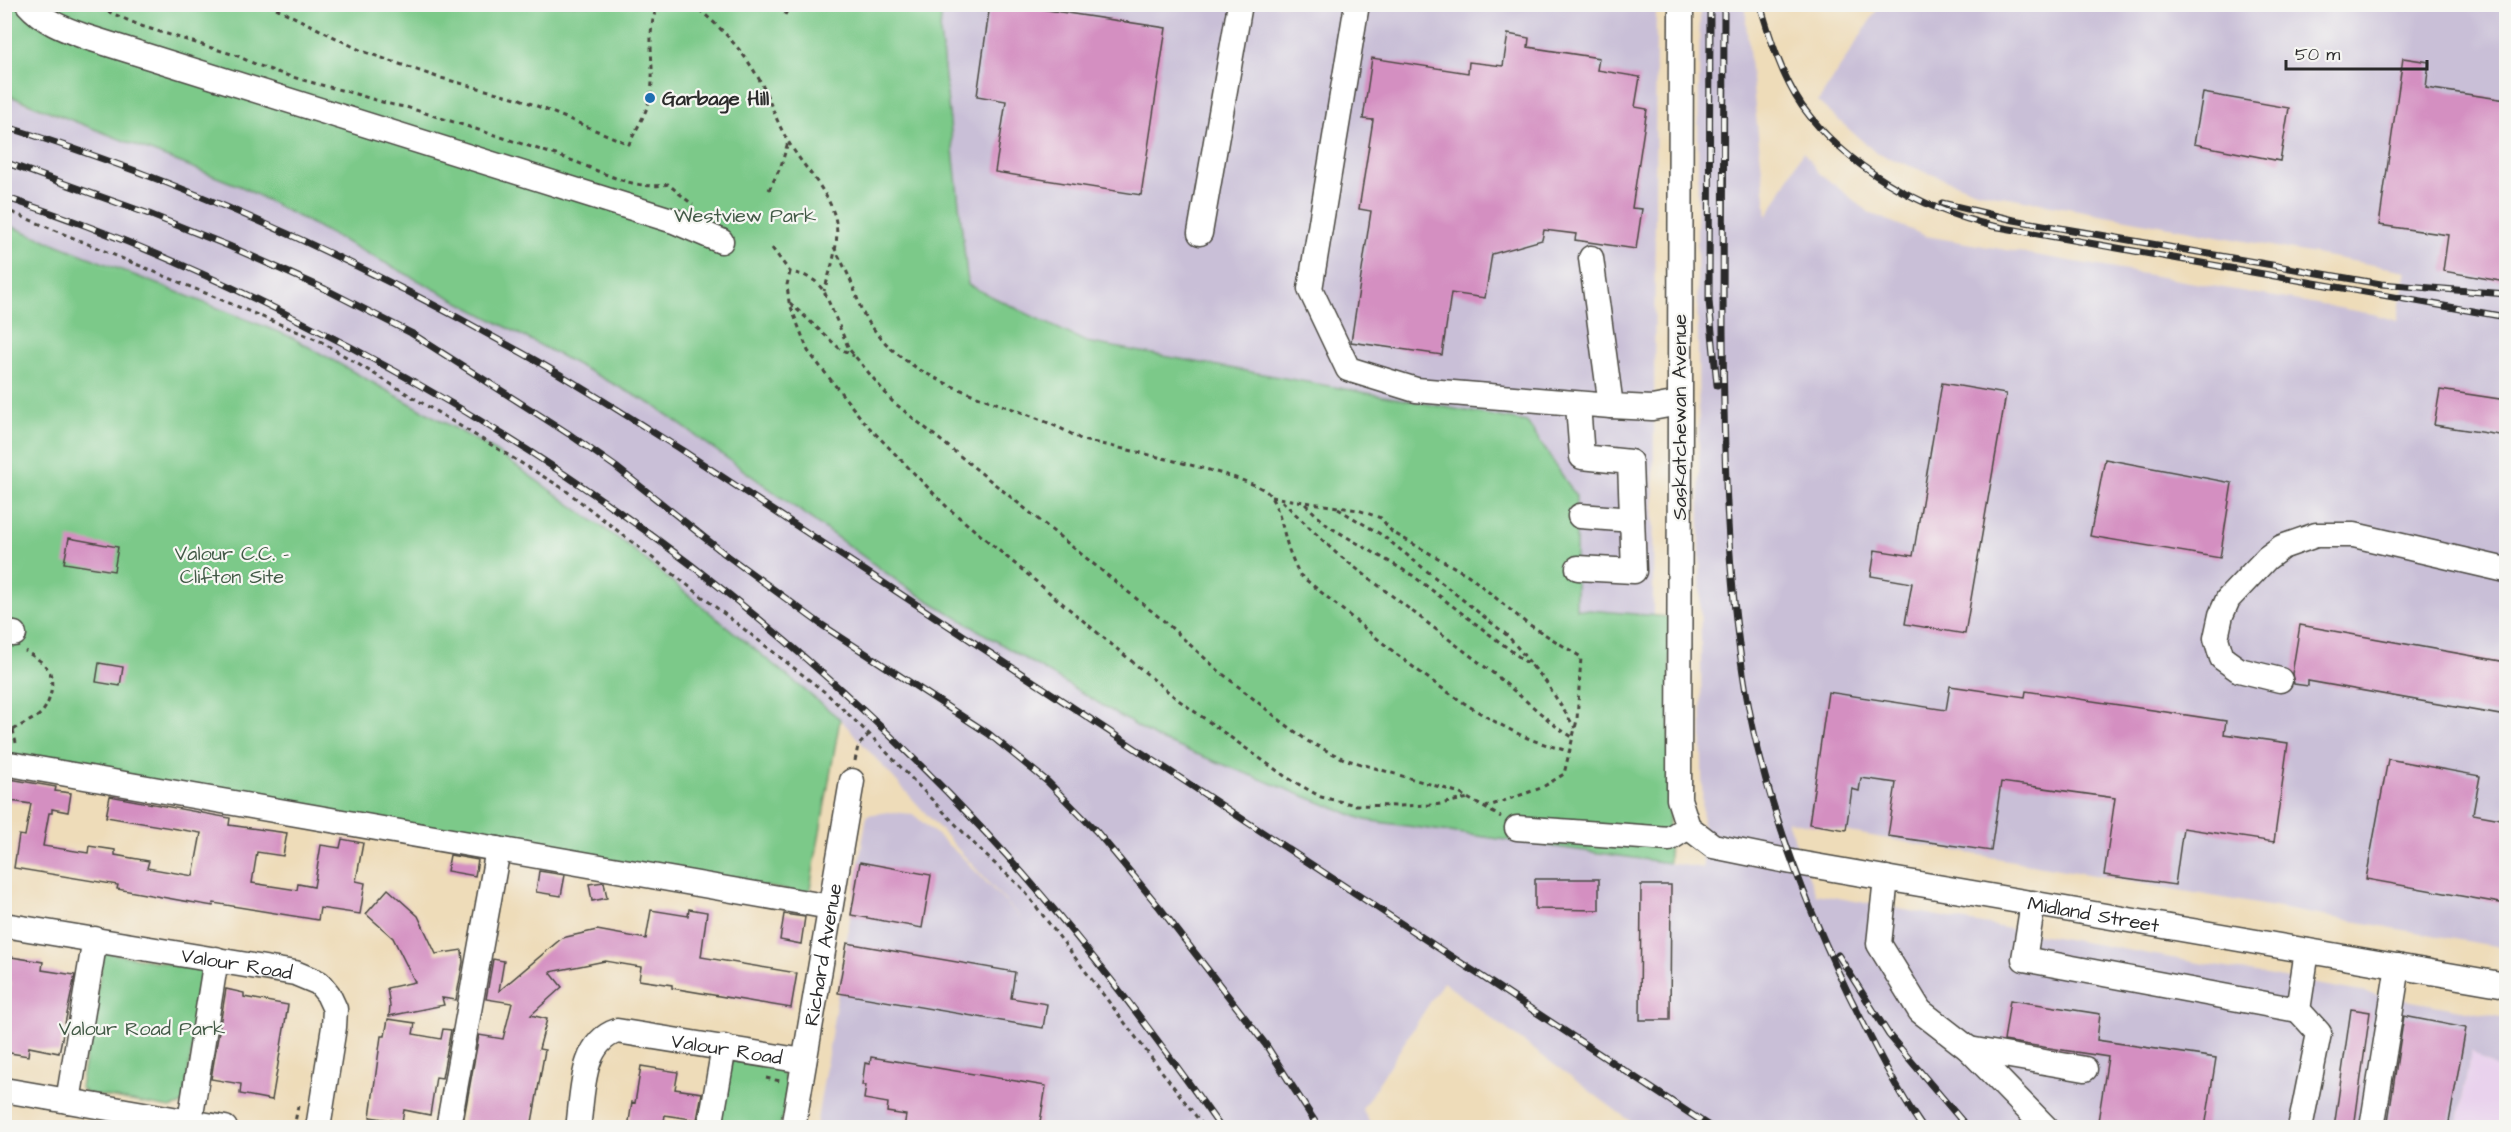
<svg xmlns="http://www.w3.org/2000/svg" width="2511" height="1132" font-family="'Architects Daughter',sans-serif">
<style>
.built{fill:#e9d2ed}
.industrial{fill:#c9bfd7}
.green{fill:#7bc989;stroke:#537a5a;stroke-width:1.5}
.building{fill:#d48fc1}
.lines{fill:none;stroke-linecap:round;stroke-linejoin:round}
.minor-casing{stroke:#484640;stroke-width:27}
.path{stroke:#484640;stroke-width:3;stroke-dasharray:4.5 4.5;stroke-linecap:butt}
.minor{stroke:#fff;stroke-width:24}
.rail-casing{stroke:#2b2b2b;stroke-width:7}
.rail{stroke:#f6f6f2;stroke-width:4.5;stroke-dasharray:14;stroke-linecap:butt}
.poi-dot{fill:#1f6fb2;stroke:#f6f6f2;stroke-width:2}
.labels{text-anchor:middle;stroke-width:4.5;stroke-linejoin:round;paint-order:stroke}
.poi-label{font-size:20px;font-weight:bold;fill:#2b2b2b;stroke:#f6f6f2;text-anchor:start}
.park-label{font-size:20px;fill:#435a47;stroke:#f6f6f2}
.street-label{font-size:20px;fill:#2b2b2b;stroke:#f6f6f2}
</style>
<rect width="100%" height="100%" fill="#f6f6f2"/>
<filter id="ink" filterUnits="userSpaceOnUse"><feTurbulence type="fractalNoise" baseFrequency=".0167" numOctaves="2"/><feDisplacementMap in="SourceGraphic" scale="12" xChannelSelector="R" yChannelSelector="G"/><feConvolveMatrix kernelMatrix="1 2 1 2 8 2 1 2 1" color-interpolation-filters="sRGB"/></filter>
<filter id="wash" filterUnits="userSpaceOnUse"><feTurbulence type="fractalNoise" baseFrequency=".008" numOctaves="4" result="noise"/><feDisplacementMap in="SourceGraphic" scale="24" xChannelSelector="R" yChannelSelector="G"/><feGaussianBlur stdDeviation="1.35" result="paint"/><feColorMatrix in="noise" values="0 0 0 0 0 0 0 0 0 0 0 0 0 0 0 0 0 1.4 0 .05"/><feComposite in="paint" operator="in"/></filter>
<g filter="url(#wash)">
<rect width="100%" height="100%" fill="#eedcb9"/>
<!-- built -->
<path class="built" d="M2471,1051L2506,1075V1127L2457,1128Z"/>
<!-- industrial -->
<path class="industrial" d="M942,4L1656,5L1653,616L1576,610V496L1527,422L1086,342L968,285L940,32Z
M1700,5H1746V23L1767,217L1803,151L1818,172L1870,213L1926,236L2373,314L2397,321L2406,271L1976,191L1876,153L1818,102L1880,5H2506V948L1787,821L1816,894L2506,1018V1075L2471,1051L2457,1127H1638L1443,982L1362,1109L1372,1127H816L867,815L888,812L913,814L963,858L1026,924L840,719L626,544L492,449L291,337L5,224V95L242,187L653,405L903,585L1365,820L1703,868L1697,240Z"/>
<!-- green -->
<path class="green" d="M4,5H942L940,32L968,285L1086,342L1527,422L1576,496V609L1670,617L1669,863L1365,820L1158,739L903,585L653,405L242,187L5,94Z
M5,224L291,337L492,449L626,544L840,719L809,894L5,758Z
M104,952L204,970L184,1101L180,1105L170,1108L86,1093L80,1087Z
M732,1059L775,1067C796,1079 783,1109 780,1127L716,1128Z"/>
<g id="blocks">
<!-- building -->
<path class="building" d="M990,4H1008L1166,28L1141,195L995,172L1006,101L977,96Z
M1508,34L1529,38L1528,47L1599,58L1597,70L1640,77L1635,107L1647,109L1632,208L1642,209L1636,249L1575,240L1576,234L1544,230L1542,240L1492,254L1485,298L1451,293L1442,355L1351,342L1371,211L1359,209L1373,120L1363,119L1372,58L1468,73L1469,62L1503,66Z
M2403,58L2429,62L2426,88L2506,100V282L2443,271L2448,235L2379,225Z
M2203,93L2289,108L2280,161L2194,144Z
M1942,383L2006,394L1965,634L1905,624L1912,583L1871,576L1875,550L1913,556Z
M2440,390L2506,400V436L2434,425Z
M2105,459L2232,483L2220,558L2090,536Z
M69,538L118,547L114,571L64,563Z
M2300,625L2506,662V716L2308,681V686L2294,684L2292,674Z
M99,663L123,667L120,686L96,682Z
M1950,686L2025,697L2026,691L2226,721L2224,734L2288,743L2274,842L2183,828L2175,885L2104,875L2115,798L2001,782L1991,851L1888,836L1896,783L1861,778L1859,791L1852,789L1846,830L1809,824L1828,692L1946,710Z
M2388,759L2480,776L2473,814L2506,820V904L2366,879Z
M4,778L56,787L55,791L71,793L68,812L52,809V813H49L43,846L88,853L89,846L115,850V855L149,861L147,868L193,876L201,833L106,817L110,796L230,818L229,825L287,833L283,856L257,852L252,883L297,890L298,884L314,887L321,845L340,848L342,839L363,843L356,881L365,883L360,914L320,908L318,920L214,903L213,906L178,900L117,889L118,885L14,868L19,835L25,836L31,804L4,800Z
M450,855L478,860L475,876L447,871Z
M860,862L931,875L922,928L851,915Z
M539,871L565,875L561,896L536,892Z
M1535,879H1599V910L1535,909Z
M604,882L607,898L592,901L589,884Z
M1641,885H1671L1670,1020H1640Z
M388,889L418,916L436,954L462,950L463,962L456,1000L442,998L444,1005L389,1016L390,1006L387,988L415,982L393,938L366,914Z
M689,909L707,912L701,957L797,973L791,1008L672,988V985L639,980L641,967L605,961L550,972L562,987L531,1015L547,1019L539,1049L545,1050L531,1128H488L463,1123L479,1035L503,1039L512,1003L486,999L493,959L504,961L499,991L562,938L597,930L646,939L651,910L688,916Z
M784,914L805,917L801,944L780,940Z
M847,943L1015,972L1011,998L1047,1004L1043,1028L838,993Z
M11,957L43,962L42,970L75,975L59,1053L29,1047L28,1056L4,1052V1017L11,983L7,982Z
M226,989L244,993V997L288,1005L272,1100L240,1094L241,1084L211,1079Z
M2010,1000L2100,1014L2097,1040L2216,1058L2205,1128H2097L2108,1057L2004,1041Z
M2351,1009L2370,1012L2354,1128H2334Z
M2404,1016L2466,1028L2448,1128H2387Z
M388,1019L415,1023L413,1034L441,1039L443,1029L451,1030L442,1078L436,1077L430,1115L404,1110L402,1122L370,1117L381,1036H385Z
M871,1057L1046,1086L1039,1128H904L906,1115L887,1112L888,1103L864,1099L866,1085H862L865,1063L870,1064Z
M641,1066L678,1072L675,1089L702,1093L697,1120L665,1115L663,1128H628L632,1102L635,1103Z"/>
</g>
</g>
<g filter="url(#ink)">
<use href="#blocks" fill-opacity="0" stroke="#484640" stroke-width="1.5"/>
<g class="lines">
<!-- minor casing -->
<g class="minor-casing">
<g id="minor">
<path d="M28,4C44,22 64,29 86,37L674,221L721,241"/>
<path d="M1357,4L1310,289L1348,369L1416,390L1611,406"/>
<path d="M1681,4L1679,799L1688,827"/>
<path d="M1200,233L1240,4"/>
<path d="M1591,258L1611,406L1652,408L1679,403"/>
<path d="M1578,405L1582,457L1630,462L1634,571L1578,568"/>
<path d="M1580,516L1632,520"/>
<path d="M4,633L14,634"/>
<path d="M2280,680L2239,670L2222,658L2216,638L2221,615L2228,599L2267,558L2282,547L2316,535H2354L2506,570"/>
<path d="M4,763L830,907"/>
<path id="s1" d="M1688,827L1713,846L1792,862L2506,985"/>
<path d="M1517,828L1669,839L1688,827"/>
<path d="M1886,878L1879,944L1920,1011L1969,1049"/>
<path d="M2033,903L2024,959L2298,1010L2307,951"/>
<path id="s2" d="M4,925L295,973L319,983L328,994L335,1009L334,1027L318,1128"/>
<path d="M2298,1010L2319,1033L2300,1128"/>
<path d="M4,1090L225,1128"/>
<path d="M68,1101L95,939"/>
<path d="M190,1121L216,959"/>
<path d="M448,1128L498,849"/>
<path id="s3" d="M578,1128C583,1096 580,1043 617,1031L804,1061"/>
<path d="M710,1128L724,1047"/>
<path id="s4" d="M793,1128L852,781"/>
<path d="M2046,1128L1969,1049L2085,1069"/>
<path d="M2372,1128L2398,966"/>
</g>
</g>
<!-- path -->
<path class="path" d="M91,4L141,26L238,56C273,74 315,83 352,93C370,98 388,105 406,107C460,124 514,141 568,159C599,170 635,192 668,184L693,205
M268,4L362,51L437,77L520,99L629,144C636,129 647,113 650,97C657,66 643,33 659,4
M692,4C719,25 742,49 759,79C770,99 776,122 788,141C802,166 825,186 834,214C842,238 831,268 824,291
M785,15L790,4
M769,190L781,166L788,142
M4,209L320,341L564,489L826,693L869,734L982,852L1022,888L1205,1128
M834,247C840,259 847,271 852,284C857,295 859,308 866,318C913,394 1011,397 1082,440C1111,446 1253,476 1268,493C1280,508 1283,532 1289,550C1292,558 1296,567 1300,575C1371,632 1440,697 1523,736C1538,743 1555,747 1571,752
M772,248L790,272L804,275L815,281L824,291L849,349L892,401L1164,621L1219,671L1281,721L1309,742L1344,759L1457,792L1501,817
M790,272L787,285L789,302L808,351L864,422L948,508L1177,699L1286,777L1321,797L1356,805L1397,806L1435,805L1469,798
M790,303L839,348L854,356
M1271,497L1358,510L1381,518L1392,532L1468,575L1525,622L1581,657L1577,720L1564,774L1541,788L1486,807
M1282,501L1336,553L1493,673L1558,728L1574,738
M1305,504L1328,526L1412,575L1535,669
M1338,509L1382,535L1508,636L1546,682L1575,728
M4,730H13L16,743
M13,730C21,725 30,721 38,716C49,708 55,686 50,673C45,662 34,657 25,651
M855,761L858,746L869,734
M766,1078L780,1081
M294,1128L298,1106"/>
<!-- minor -->
<use href="#minor" class="minor"/>
<!-- rail casing -->
<g class="rail-casing">
<path id="rail" d="M1710,4L1709,301L1717,385
M1724,4C1723,113 1723,222 1723,331C1724,452 1726,573 1746,692C1764,798 1803,899 1849,995C1872,1041 1894,1086 1923,1128
M1760,4C1770,38 1782,77 1802,106C1846,167 1921,209 1993,226L2506,317
M4,126C179,180 345,254 504,343C566,376 624,414 683,451L1712,1128
M4,162L149,214L229,246L325,289L411,333L569,434L616,467L725,554L822,625L989,734L1048,782L1097,832L1160,908L1266,1045L1319,1128
M4,197C104,229 201,271 294,318C554,447 788,620 987,834C1072,925 1149,1026 1221,1128
M1942,203L2014,220L2381,284L2506,294
M1838,955L1889,1035L1968,1128"/>
</g>
<!-- rail -->
<use href="#rail" class="rail"/>
</g>
</g>
<!-- markers -->
<circle class="poi-dot" cx="650" cy="98" r="6"/>
<g class="labels">
<!-- poi labels -->
<g class="poi-label">
<text x="662" y="105">Garbage Hill</text>
</g>
<!-- park labels -->
<g class="park-label">
<text x="745" y="222">Westview Park</text>
<text x="232" y="560">Valour C.C. -<tspan x="232" dy="23">Clifton Site</tspan></text>
<text x="142" y="1035">Valour Road Park</text>
</g>
<!-- street labels -->
<g class="street-label">
<text transform="translate(1679 417) rotate(-90)" y="7">Saskatchewan Avenue</text>
<text dy="7" stroke="none"><textPath href="#s1" startOffset="418">Midland Street</textPath></text>
<text dy="7" stroke="none"><textPath href="#s4" startOffset="176">Richard Avenue</textPath></text>
<text dy="7" stroke="none"><textPath href="#s2" startOffset="236">Valour Road</textPath></text>
<text dy="7" stroke="none"><textPath href="#s3" startOffset="222">Valour Road</textPath></text>
</g>
</g>
<!-- margin -->
<rect width="2511" height="1132" fill="none" stroke="#f6f6f2" stroke-width="24"/>
<!-- scale -->
<path d="M2286 60v9h141v-9" fill="none" stroke="#2b2b2b" stroke-width="3"/>
<text x="2295" y="60" font-size="18" fill="#2b2b2b" stroke="#f6f6f2" stroke-width="4.5" paint-order="stroke">50 m</text>
</svg>
